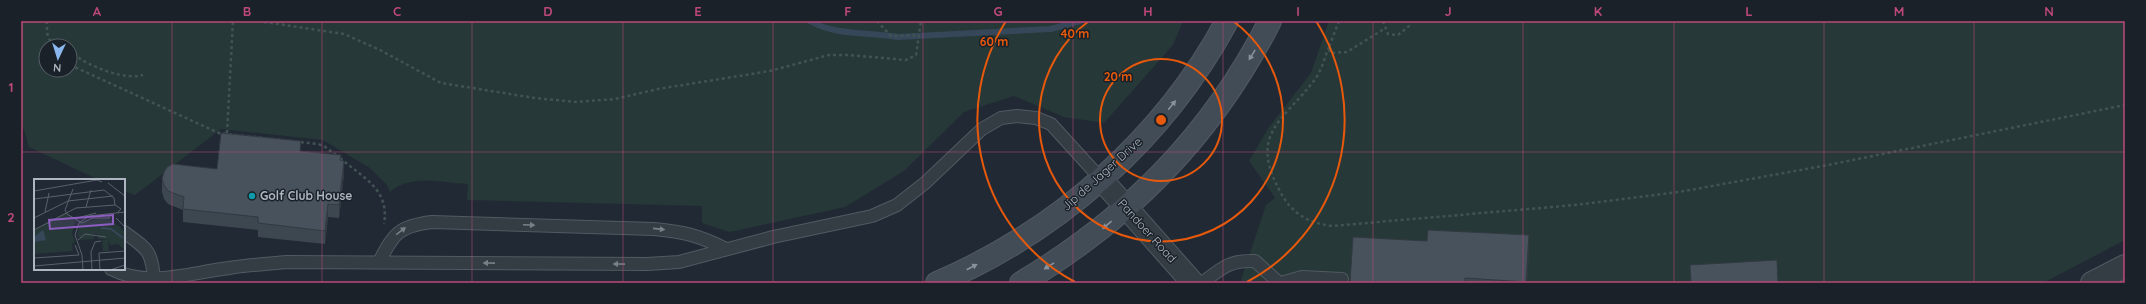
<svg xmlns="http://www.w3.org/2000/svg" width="2146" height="304" font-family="Quicksand,sans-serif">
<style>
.green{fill:#263837;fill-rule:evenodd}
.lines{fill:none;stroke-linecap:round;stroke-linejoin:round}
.stream{stroke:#36475a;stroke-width:6}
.service-casing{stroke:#515a62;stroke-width:14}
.minor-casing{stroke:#515a62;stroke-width:24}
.secondary-casing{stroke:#515a62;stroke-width:24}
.path{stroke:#425354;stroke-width:2.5;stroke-dasharray:3 3;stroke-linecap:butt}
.service{stroke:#343c44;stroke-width:12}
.minor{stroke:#343c44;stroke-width:22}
.secondary{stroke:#424c57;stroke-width:22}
.wall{fill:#3d4750}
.shaded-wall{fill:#323941}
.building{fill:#47525d;stroke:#323941}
.oneway{fill:#88929c}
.oneway2{fill:#778089}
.grid{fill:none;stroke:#bc487a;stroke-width:1;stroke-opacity:0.55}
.ring{fill:none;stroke:#e8590c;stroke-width:2}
.culture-dot{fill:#0f9aa8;stroke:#1a2129;stroke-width:1.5}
.labels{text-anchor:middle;stroke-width:3;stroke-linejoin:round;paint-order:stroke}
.street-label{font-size:12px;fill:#aeb7c1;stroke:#1a2129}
.poi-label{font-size:12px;font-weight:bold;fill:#aeb7c1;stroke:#1a2129;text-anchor:start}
.inset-river{fill:none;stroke:#36475a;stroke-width:2}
.inset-road{fill:none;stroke:#59626c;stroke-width:1}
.view{fill:#8d5dc0;fill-opacity:0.15;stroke:#8d5dc0;stroke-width:2}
.inset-edge{fill:none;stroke:#aeb7c1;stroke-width:2}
.centre{fill:#e8590c;stroke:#1a2129;stroke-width:2}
.ring-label{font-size:12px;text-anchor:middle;font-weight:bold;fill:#e8590c;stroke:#1a2129;stroke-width:3;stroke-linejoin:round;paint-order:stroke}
.neatline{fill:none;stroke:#bc487a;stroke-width:1.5}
.grid-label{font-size:13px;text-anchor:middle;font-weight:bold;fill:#bc487a}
</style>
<rect width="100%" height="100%" fill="#212a34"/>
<!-- green -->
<path class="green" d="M21,21H1183L1173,45L1104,123L1064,117L1014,96L964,112L904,171L845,207L730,232L702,223V206L467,200L468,184C443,183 409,174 390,192L386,184L370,168L323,140L221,129L135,195L124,191V180H99L29,147L24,130L21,126ZM46,46H70V70H46Z
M1329,21H2125V240L2043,283H1240L1266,205L1275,198L1249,161L1269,127L1311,73Z"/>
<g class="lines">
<!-- stream -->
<path class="stream" d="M810,21C836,36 869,32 898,37L1051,29L1080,21"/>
<!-- service casing -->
<g class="service-casing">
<path id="service" d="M124,232C147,249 152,250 154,280
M379,262C394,233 399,226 432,222L654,229C684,232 698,235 726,249
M111,269C149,288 188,273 229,268C248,265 268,264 287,262L647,264L679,262L773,237L872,216L897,205L925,183L982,129L1001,118L1017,116L1036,118L1051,124L1101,179
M1202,283C1222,268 1229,260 1255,261L1279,283
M1281,283L1302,277L1342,279"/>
</g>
<!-- minor casing -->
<g class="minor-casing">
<path id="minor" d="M1101,179L1193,283
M2092,283L2125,266"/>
</g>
<!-- secondary casing -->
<g class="secondary-casing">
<path id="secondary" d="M937,283C1059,231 1164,138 1227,21
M1021,283C1130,218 1212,135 1270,21"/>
</g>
<!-- path -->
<path class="path" d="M47,21V33L52,46
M258,21L344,34L380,50L441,83L535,98L576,102L615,99L658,89L770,71L829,55H849L906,60L916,55L921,21
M877,21L891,36L918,35
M1339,21L1329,47L1330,53L1347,52L1384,29
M1383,21L1388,34L1398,35L1409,26V21
M1329,47C1325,56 1322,69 1316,78C1284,121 1247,133 1281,193C1292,214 1309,223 1332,226L1575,205L1679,192L1828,165L2125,105
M70,49C75,52 77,57 82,60C98,69 125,80 143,75
M70,65L219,133L318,144L324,146L336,155
M227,133L233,21
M340,158C363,178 390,189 384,224"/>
<!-- service -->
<use href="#service" class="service"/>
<!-- minor -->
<use href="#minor" class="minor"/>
<!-- secondary -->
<use href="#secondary" class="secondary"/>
</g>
<!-- wall -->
<path class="wall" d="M301,151L341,161L344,174L339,218L328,217L325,244L258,237V230L183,222V210L168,204L164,199L162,192V179L217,169Z
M1353,237L1529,249L1527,283H1350Z"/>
<!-- shaded-wall -->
<path class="shaded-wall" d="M344,161V174L339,218V205Z
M328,204V217L325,244V231Z
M1529,235V249L1527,283H1526Z"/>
<!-- building -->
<path class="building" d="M221,133L301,141L300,151L341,155L340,160L344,161L339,205L328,204L325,231L258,223V217L183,209L184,197L168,191L164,185L162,179L164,172L167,167L173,164L217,169Z
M1428,230L1529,235L1526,282L1465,278V283H1364L1350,282L1353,237L1427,241Z
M1777,260L1778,283H1691L1690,265Z"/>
<!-- one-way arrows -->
<defs><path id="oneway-solid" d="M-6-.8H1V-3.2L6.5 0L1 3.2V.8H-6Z"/></defs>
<g class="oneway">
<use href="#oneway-solid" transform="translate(1252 55) rotate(122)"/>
<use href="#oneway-solid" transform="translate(1172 105) rotate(-51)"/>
<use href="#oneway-solid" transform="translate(1107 225) rotate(140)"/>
<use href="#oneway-solid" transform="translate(1049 266) rotate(148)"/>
<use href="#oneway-solid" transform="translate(972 267) rotate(-28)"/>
</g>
<g class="oneway2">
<use href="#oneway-solid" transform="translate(529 225) rotate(2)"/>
<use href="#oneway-solid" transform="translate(659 229) rotate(6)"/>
<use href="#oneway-solid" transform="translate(401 231) rotate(-37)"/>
<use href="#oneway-solid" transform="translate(489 263) rotate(-179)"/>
<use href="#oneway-solid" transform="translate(619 264) rotate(-179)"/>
</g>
<!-- grid -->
<path class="grid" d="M172,21V283M322,21V283M472,21V283M623,21V283M773,21V283M923,21V283M1073,21V283M1223,21V283M1373,21V283M1523,21V283M1674,21V283M1824,21V283M1974,21V283M21,152H2125"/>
<!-- distance rings -->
<g class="ring">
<circle cx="1161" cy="120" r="61"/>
<path d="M1233 21A122 122 0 1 1 1089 21"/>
<path d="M1075 282A184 184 0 0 1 1006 21M1316 21A184 184 0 0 1 1247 282"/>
</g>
<!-- markers -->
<circle class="culture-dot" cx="252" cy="196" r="4"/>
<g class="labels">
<!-- street labels -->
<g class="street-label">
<text transform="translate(1102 174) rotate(-42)" y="4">Jip de Jager Drive</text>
<text transform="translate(1147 231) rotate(48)" y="4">Pandoer Road</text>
</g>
<!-- poi labels -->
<g class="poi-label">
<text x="260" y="200">Golf Club House</text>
</g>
</g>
<!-- overview -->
<g transform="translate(34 179)">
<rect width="91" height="91" fill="#212a34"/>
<path d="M30,34L42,39L38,54L41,63L38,65L39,72L0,75V52ZM67,40L78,41L91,53V71L84,65L76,66L74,60L75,72H69L68,61L73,60H64V55H54L60,57V60L47,61L46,58H43L46,44Z" fill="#263837"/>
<path d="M9,51L12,61L0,63L1,57Z" fill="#36475a"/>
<path class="inset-river" d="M67,49L77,50L89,59"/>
<path class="inset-road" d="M74,4L91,17M39,10L31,31L33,35L48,44L59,39H76L74,37M0,12L63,1L68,3M0,20L70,11L80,19L81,26M52,28L57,11M11,33L15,14M0,39L34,22L79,17M43,39L62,34M82,39L91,48M0,51L42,29L81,26L87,30L84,33M44,61L51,55L72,58M0,79L45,76L41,66M0,87L91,79M49,91L48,76L41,56L45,44L55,37L91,33M58,91L57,73L61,63L67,62M66,91L65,74L91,72M76,91L91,86"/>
<path class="view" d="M79,36V45L16,50L15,41Z"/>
<rect width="91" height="91" class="inset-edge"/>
</g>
<circle cx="1161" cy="120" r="6" class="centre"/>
<g class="ring-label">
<text x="1075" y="38">40 m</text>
<text x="994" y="46">60 m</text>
<text x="1118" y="81">20 m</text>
</g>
<!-- border -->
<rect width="2146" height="304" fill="none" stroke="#1a2129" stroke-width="44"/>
<!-- north arrow -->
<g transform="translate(58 58) rotate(184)"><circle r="19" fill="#1a2129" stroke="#555d66"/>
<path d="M0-3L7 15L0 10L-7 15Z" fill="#88b6ed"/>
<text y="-6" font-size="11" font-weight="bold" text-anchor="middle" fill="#aeb7c1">N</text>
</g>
<rect x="22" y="22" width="2102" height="260" class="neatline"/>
<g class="grid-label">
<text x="97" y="16">A</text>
<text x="247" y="16">B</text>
<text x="397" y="16">C</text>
<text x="548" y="16">D</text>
<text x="698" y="16">E</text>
<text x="848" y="16">F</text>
<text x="998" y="16">G</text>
<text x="1148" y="16">H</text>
<text x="1298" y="16">I</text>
<text x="1448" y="16">J</text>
<text x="1598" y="16">K</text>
<text x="1749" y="16">L</text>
<text x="1899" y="16">M</text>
<text x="2049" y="16">N</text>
<text x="11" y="92">1</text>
<text x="11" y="222">2</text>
</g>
</svg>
